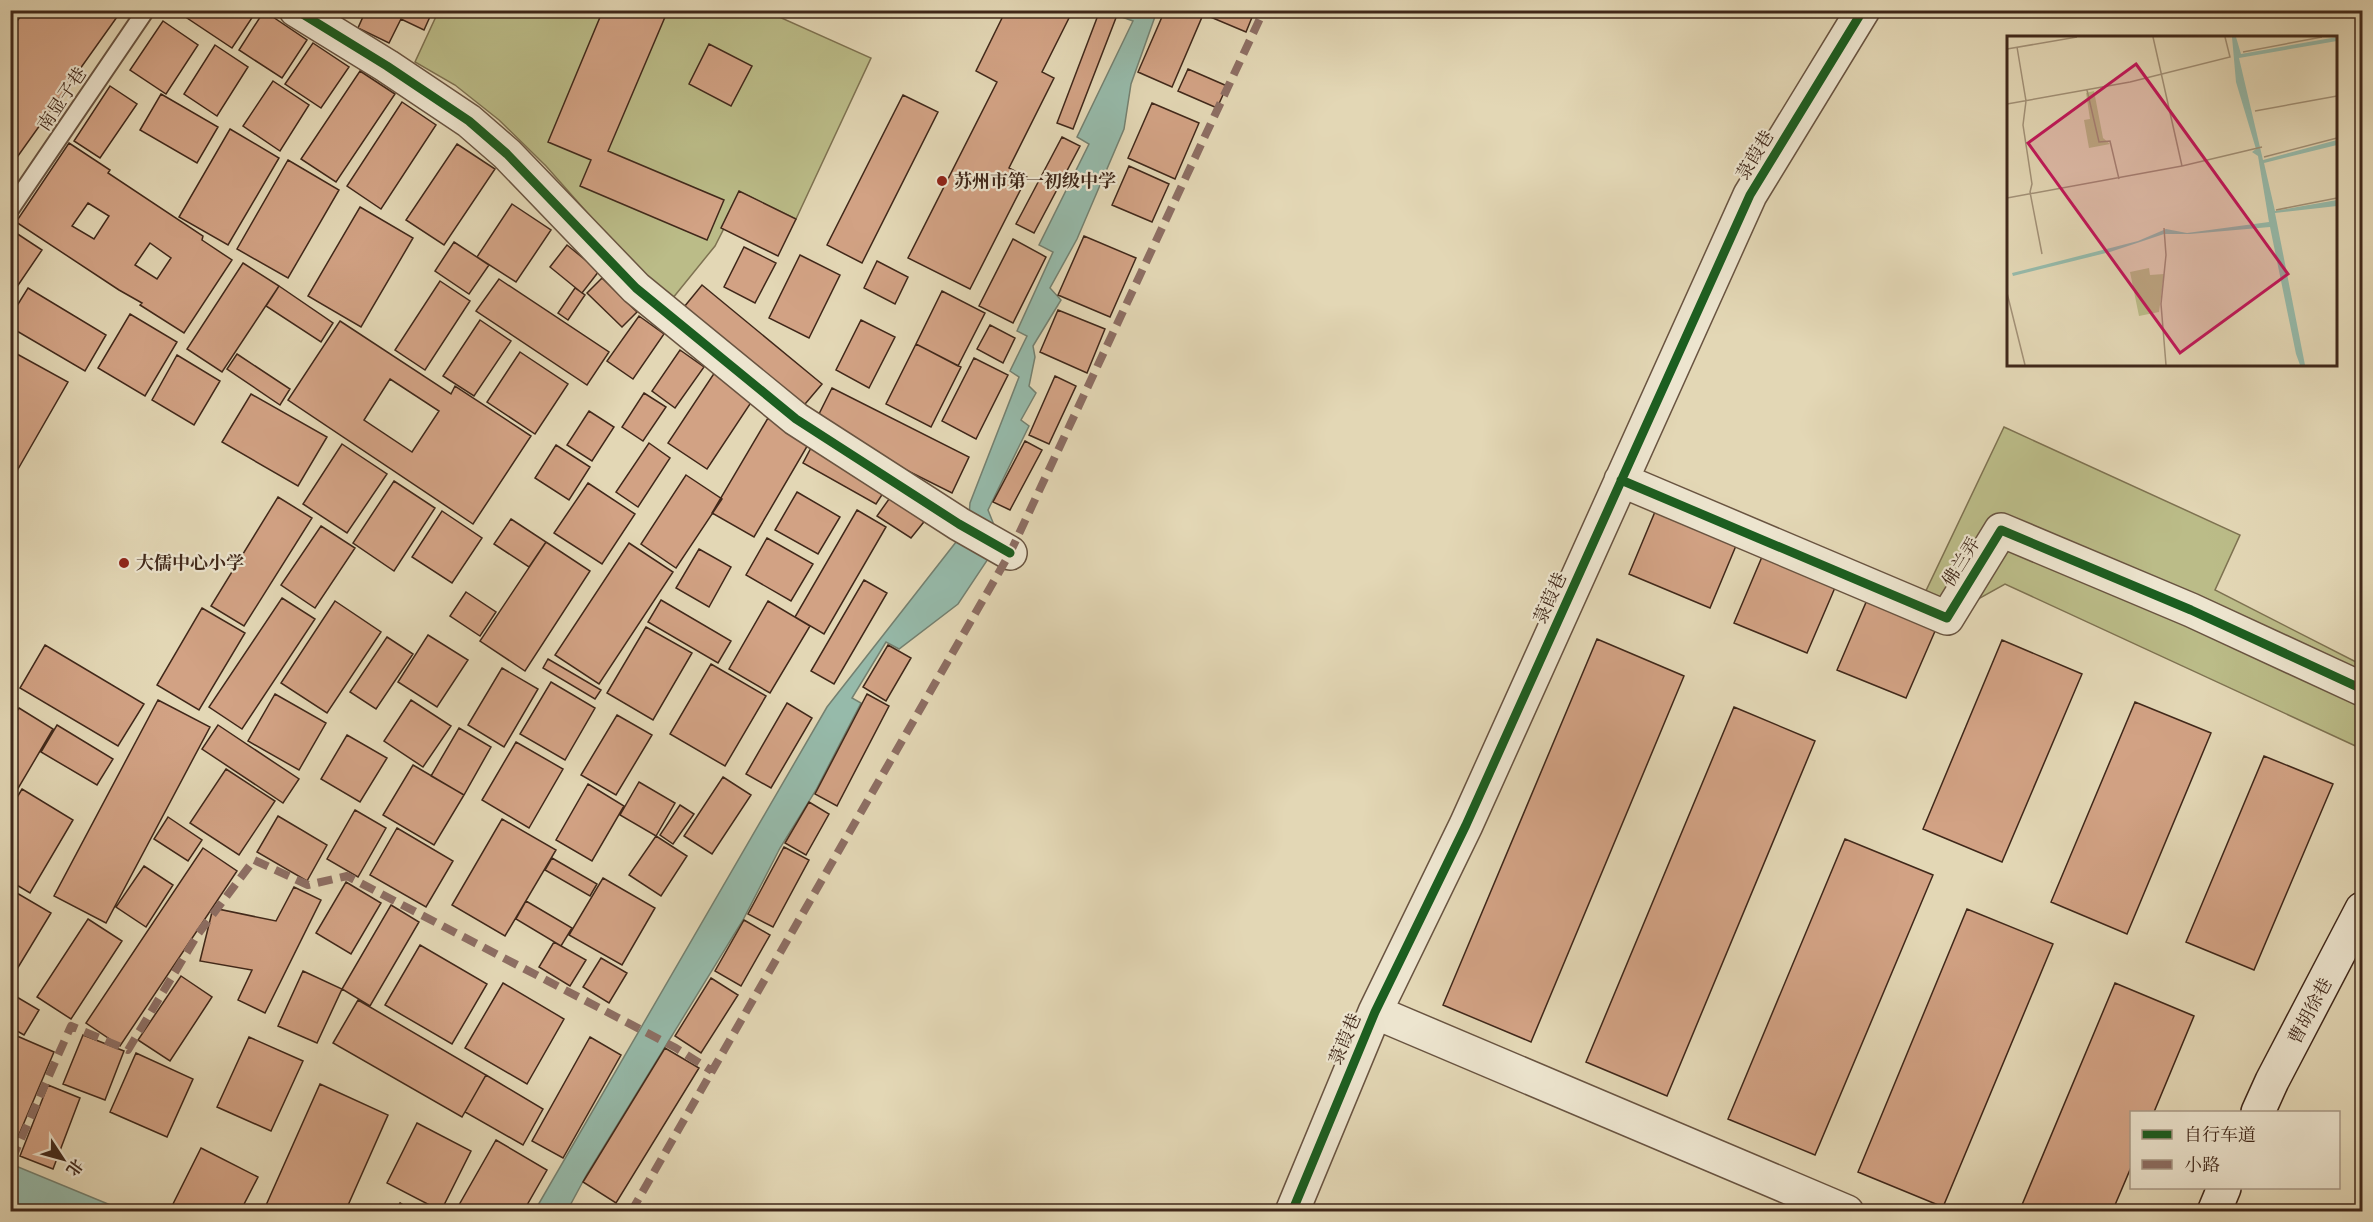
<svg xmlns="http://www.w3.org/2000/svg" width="2373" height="1222" font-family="'IM FELL French Canon','Noto Serif SC',serif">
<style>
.green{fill:#bbbc88;stroke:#7e7251;stroke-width:1.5}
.water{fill:#96baaa;stroke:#748070;stroke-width:1.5}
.building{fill:#d2a284;stroke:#40281a;stroke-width:1.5;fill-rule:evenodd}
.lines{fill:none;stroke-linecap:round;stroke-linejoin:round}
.lane-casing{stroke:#695441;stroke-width:20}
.street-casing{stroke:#695441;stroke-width:36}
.secondary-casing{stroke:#40281a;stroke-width:36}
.lane{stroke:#ede5cf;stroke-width:16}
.street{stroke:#ede5cf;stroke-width:33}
.secondary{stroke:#ede5cf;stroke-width:33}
.quiet{stroke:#8d6e63;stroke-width:8;stroke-dasharray:15 8;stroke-linecap:butt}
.cycleway-casing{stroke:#ede5cf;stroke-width:13}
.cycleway{stroke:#1b5e20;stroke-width:9}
.poi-dot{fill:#8f2418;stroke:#ede5cf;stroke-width:2}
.labels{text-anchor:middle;stroke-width:4.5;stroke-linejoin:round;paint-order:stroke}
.street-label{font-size:18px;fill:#40281a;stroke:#ede5cf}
.poi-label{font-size:18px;font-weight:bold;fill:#40281a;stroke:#ede5cf;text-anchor:start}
.inset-road{fill:none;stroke:#a29177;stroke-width:1.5}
.view{fill:#c2185b;fill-opacity:0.15;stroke:#c2185b;stroke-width:3}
.inset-edge{fill:none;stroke:#40281a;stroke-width:3}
</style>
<rect width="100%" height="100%" fill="#e3d7b5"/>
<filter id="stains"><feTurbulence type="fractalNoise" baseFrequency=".00333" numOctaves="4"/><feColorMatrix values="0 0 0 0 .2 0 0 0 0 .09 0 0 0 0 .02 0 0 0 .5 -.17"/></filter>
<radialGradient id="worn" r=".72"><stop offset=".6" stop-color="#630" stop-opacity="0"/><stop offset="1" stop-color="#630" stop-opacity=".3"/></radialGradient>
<!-- green -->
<path class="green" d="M439,10L766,11L871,58L796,219L742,193L715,246L668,304L546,166L499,120L455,85L415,62Z
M2004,427L2240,535L2215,590L2362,665V749L2005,584L1955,612L1923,597Z"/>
<!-- water -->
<path class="water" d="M1125,11H1157L1131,84L1124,129L1077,239L1050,288L1061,300L1033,346L1035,357L1029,386L1036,393L1021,420L1029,426L988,510L998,535L990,556L958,604L899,649L886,642L852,698L861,703L816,790L780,848L743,920L587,1174L567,1211L534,1212L827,707L956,542L969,516L970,503L1019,377L1010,371L1027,336L1017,331L1053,252L1039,245L1089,144L1077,137L1133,21L1122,17Z
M10,1164H11L125,1211H11Z"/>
<!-- building -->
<path class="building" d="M25,10H122L13,163L10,161V31Z
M175,10H257L232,48Z
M366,10H433L424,30L401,19L389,43L358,28Z
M603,10H668L608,151L724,200L707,240L580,186L591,160L548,142Z
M1006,10H1073L1042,72L1054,78L1009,168L1027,177L970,289L908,258L997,82L976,71Z
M1100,10H1119L1073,129L1057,123Z
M1165,10H1187L1202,17L1172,87L1138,72Z
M1202,10H1255L1246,32L1201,13Z
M264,11L307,40L282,78L239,50Z
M163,21L198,45L166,94L130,70Z
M313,43L349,67L321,108L285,84Z
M709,44L752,66L731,106L689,84Z
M215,45L248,67L217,116L184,94Z
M1188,69L1227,86L1217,108L1178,91Z
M360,71L395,94L336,182L301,159Z
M273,81L309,105L280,151L243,126Z
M110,86L137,104L100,158L74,141Z
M161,94L218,127L197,163L140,130Z
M903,95L938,112L862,263L827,245Z
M402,102L436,125L381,209L347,186Z
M1152,103L1199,123L1175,179L1128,158Z
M230,129L279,158L228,245L179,217Z
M1062,137L1080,146L1034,233L1016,224Z
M69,143L110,170L108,173L203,236L202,240L232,260L184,333L140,305L142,303L119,290L16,222ZM88,203L109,216L94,239L72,226ZM150,243L171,258L157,279L135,265Z
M457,144L495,169L444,245L406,220Z
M288,160L339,190L288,278L237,249Z
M1129,166L1169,184L1152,222L1112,205Z
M739,191L796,219L778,256L721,228Z
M512,204L551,230L516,282L477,257Z
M360,207L413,238L361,327L308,296Z
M10,229L42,250L10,297Z
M1084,236L1136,258L1110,317L1058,295Z
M1013,239L1046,257L1013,323L979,306Z
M454,242L489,265L469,294L435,271Z
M567,245L599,271L582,293L550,267Z
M744,247L776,263L755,303L724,287Z
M800,255L840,275L809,338L769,318Z
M877,261L908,277L895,304L864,288Z
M243,263L279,286L222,372L187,349Z
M602,278L637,312L622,327L587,293Z
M499,279L609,352L587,385L476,311Z
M440,281L470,301L425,370L395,350Z
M702,285L822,384L800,410L680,312Z
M279,286L333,323L321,342L266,306Z
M28,288L106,335L85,371L10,327V317Z
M575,288L585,295L568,320L558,313Z
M942,291L985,313L958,366L916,344Z
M1058,310L1105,329L1087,373L1040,352Z
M130,314L177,342L145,396L98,368Z
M639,316L664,334L633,379L607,361Z
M480,320L511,341L474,396L443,376Z
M861,320L895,337L869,388L836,370Z
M340,321L451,394L455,386L531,436L473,524L288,400ZM390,379L439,411L412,452L364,420Z
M990,325L1015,338L1003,363L977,349Z
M916,344L961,367L931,427L886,404Z
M680,350L704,367L675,408L652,391Z
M520,352L568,384L535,434L487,402Z
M17,354L68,382L10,483V365Z
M237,354L290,389L280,405L227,369Z
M177,355L220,381L194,425L152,400Z
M974,358L1008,375L976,439L942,421Z
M715,372L754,398L707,469L668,443Z
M1055,376L1076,386L1049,444L1029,435Z
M832,388L969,457L952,493L814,424Z
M644,393L666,407L643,441L622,427Z
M251,394L327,437L298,486L222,442Z
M589,411L614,427L592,461L567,445Z
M768,418L809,443L754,537L712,513Z
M1025,441L1042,450L1010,510L993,502Z
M649,443L670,458L638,507L616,492Z
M342,444L387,474L347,533L303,504Z
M556,445L590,467L569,500L535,478Z
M812,446L887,487L876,504L803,463Z
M686,475L722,499L676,568L641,544Z
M394,481L435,508L394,571L353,543Z
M588,483L635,514L602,564L554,533Z
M797,492L840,517L818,554L775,530Z
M894,492L927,518L911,538L877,516Z
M1662,495L1743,529L1710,608L1629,574Z
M278,497L312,518L244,626L211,606Z
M857,510L886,527L824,634L795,617Z
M442,511L482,538L452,583L412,557Z
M511,519L546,542L529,567L494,544Z
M321,526L355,548L315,608L281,585Z
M767,538L813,564L791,601L746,575Z
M546,542L590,571L525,671L480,641Z
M629,543L673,572L599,684L555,655Z
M1767,545L1840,576L1807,653L1734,623Z
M699,549L731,567L709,607L676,588Z
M864,580L887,593L834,684L811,671Z
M466,592L496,612L480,636L450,616Z
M1870,593L1939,622L1906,698L1837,670Z
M282,598L315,619L242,729L209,707Z
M661,600L731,641L718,663L648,622Z
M335,601L381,632L327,713L281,683Z
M768,601L810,626L770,693L729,669Z
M202,608L245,633L199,710L157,685Z
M646,627L692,653L653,720L607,693Z
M428,635L468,660L437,707L398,682Z
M387,637L413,654L376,709L350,692Z
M1597,639L1684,676L1531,1042L1443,1005Z
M2002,640L2082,674L2002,862L1923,829Z
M45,645L144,704L118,746L20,688Z
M888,645L911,658L886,701L863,687Z
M548,659L601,690L595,699L543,668Z
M711,664L766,696L725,766L670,734Z
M502,668L538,689L504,747L468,725Z
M551,682L595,708L565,760L520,734Z
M275,694L326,723L299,770L248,741Z
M867,694L889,706L837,806L815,794Z
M158,700L210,727L106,923L54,896Z
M411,700L451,726L423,767L384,741Z
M2135,702L2211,733L2127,934L2051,902Z
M787,703L812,718L771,788L746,774Z
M1734,707L1815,741L1667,1096L1586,1062Z
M19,708L53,729L13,797L10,795V722Z
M617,715L652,735L616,795L581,775Z
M57,725L113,759L97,785L41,752Z
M218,725L299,779L283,803L202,749Z
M459,728L491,747L464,795L431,776Z
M347,735L387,758L360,802L321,779Z
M516,742L563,769L529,828L482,800Z
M2264,756L2333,784L2254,970L2186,942Z
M413,765L464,795L434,845L383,815Z
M226,769L275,801L239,855L190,823Z
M723,777L751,795L712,854L684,836Z
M639,782L675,803L656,836L620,815Z
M588,784L624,806L592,861L556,840Z
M22,789L73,820L30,893L10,881V809Z
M809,802L829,814L806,855L785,843Z
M680,805L694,814L673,844L660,835Z
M355,810L386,828L358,877L327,859Z
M278,816L327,845L307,881L257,852Z
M168,817L202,840L188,861L154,839Z
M502,819L556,850L505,936L452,905Z
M397,828L453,861L426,907L370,875Z
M656,836L687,856L661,896L629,875Z
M1845,839L1933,875L1815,1155L1728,1119Z
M784,847L809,860L773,927L748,914Z
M203,848L237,871L120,1046L86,1023Z
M552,858L597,884L590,896L545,870Z
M144,866L173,885L146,927L116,907Z
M603,878L655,908L622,965L569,935Z
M346,882L381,903L351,954L316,933Z
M294,887L321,900L265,1013L238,1000L252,970L200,961L213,908L276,921Z
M10,889L51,913L11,979L10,978Z
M526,901L572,928L561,946L516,919Z
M391,905L419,922L370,1006L342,989Z
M1967,909L2053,944L1943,1207L1858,1172Z
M88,919L122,941L71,1019L37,997Z
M744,920L770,935L741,986L715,971Z
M554,942L586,960L570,986L539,967Z
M420,945L487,984L452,1044L385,1005Z
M601,958L627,973L609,1003L583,987Z
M303,971L342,989L317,1043L278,1026Z
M181,976L212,997L170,1061L138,1040Z
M711,978L738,995L701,1053L675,1036Z
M503,983L564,1019L527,1084L465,1048Z
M2115,983L2194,1016L2154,1112H2132V1165L2112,1212H2019Z
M10,993L39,1010L24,1035L10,1027Z
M358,1000L486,1075L462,1117L333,1043Z
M10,1033L54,1052L12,1151L10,1150Z
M83,1035L124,1051L105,1100L63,1084Z
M249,1037L303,1061L271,1131L217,1107Z
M590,1037L621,1055L563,1158L532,1141Z
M665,1048L699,1068L616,1203L583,1182Z
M136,1053L193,1079L167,1137L110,1112Z
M486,1075L543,1109L523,1145L465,1112Z
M320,1084L388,1115L345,1212H263Z
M48,1085L80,1098L53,1169L20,1156Z
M417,1123L471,1151L441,1211L387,1183Z
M496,1140L547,1170L523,1212H455Z
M201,1148L258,1177L240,1212H169Z
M400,1203L414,1212H395Z"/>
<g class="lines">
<!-- lane casing -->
<g class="lane-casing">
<path id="lane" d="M10,210L146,10"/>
</g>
<!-- street casing -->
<g class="street-casing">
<path id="street" d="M296,10L387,66L469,121L507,154L636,288L796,419L959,524L1010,553
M1621,480L1947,618L2001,530L2191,610L2362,689
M1375,1012L1847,1212
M1292,1212L1375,1012L1466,825L1750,195L1863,10"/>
</g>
<!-- secondary casing -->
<g class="secondary-casing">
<path id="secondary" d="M2258,1112L2272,1081L2362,909
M2214,1212L2224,1188"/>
</g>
<!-- lane -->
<use href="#lane" class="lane"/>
<!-- street -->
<use href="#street" class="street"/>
<!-- secondary -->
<use href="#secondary" class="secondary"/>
<!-- quiet -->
<path class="quiet" d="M10,1156L13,1157L71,1026L128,1050L198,934L254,860L308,885L347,876L676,1048L712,1071
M631,1212L1010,553L1264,10"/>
<!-- cycleway casing -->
<g class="cycleway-casing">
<path id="cycleway" d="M296,10L387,66L469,121L507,154L636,288L796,419L959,524L1010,553
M1621,480L1947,618L2001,530L2191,610L2362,689
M1292,1212L1375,1012L1466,825L1750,195L1863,10"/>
</g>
<!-- cycleway -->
<use href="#cycleway" class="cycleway"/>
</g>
<!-- markers -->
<g class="poi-dot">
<circle cx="942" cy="181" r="6"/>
<circle cx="124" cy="563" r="6"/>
</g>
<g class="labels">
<!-- street labels -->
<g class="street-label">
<text transform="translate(62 99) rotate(-56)" y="6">南显子巷</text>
<text transform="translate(1755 155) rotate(-59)" y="6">菉葭巷</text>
<text transform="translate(1961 562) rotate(-58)" y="6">佛兰弄</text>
<text transform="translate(1550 598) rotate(-66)" y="6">菉葭巷</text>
<text transform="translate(2310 1011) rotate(-62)" y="6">曹胡徐巷</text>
<text transform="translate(1345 1039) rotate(-67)" y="6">菉葭巷</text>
</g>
<!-- poi labels -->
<g class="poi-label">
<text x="954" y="187">苏州市第一初级中学</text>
<text x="136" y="569">大儒中心小学</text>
</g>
</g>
<!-- overview -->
<g transform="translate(2007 36)">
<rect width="330" height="330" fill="#e3d7b5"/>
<path d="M87,55L96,102L103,108L82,112L77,84L83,83L79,57ZM142,232L143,239L157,238L152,276L132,280L123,236Z" fill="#bbbc88"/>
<path d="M225,1H229L234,18L330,1V5L232,22L256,124L330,104V109L257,127L268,175L330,164V170L268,177L298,329H293L289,318L263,191L183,198H157L103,216L6,240L5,237L131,205L159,193L180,197L262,186L251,120L245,116L249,113L229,46Z" fill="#96baaa"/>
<path class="inset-road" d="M146,1L175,130M10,11L19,65L16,89L25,148L23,156L35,218M0,13L70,1M236,16L315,1M80,54L92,106L103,105L112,143M0,68L123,46L223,21L218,1M248,75L330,60M257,121L330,102M0,162L175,130L255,111M269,174L330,162M157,192L159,219L154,268L159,329M0,257L18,329"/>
<path class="view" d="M129,28L281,238L173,317L21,107Z"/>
<rect width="330" height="330" class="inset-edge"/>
</g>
<!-- margin -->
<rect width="2373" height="1222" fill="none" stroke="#e3d7b5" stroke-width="36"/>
<rect x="12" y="12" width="2349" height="1198" fill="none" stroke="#40281a" stroke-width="3"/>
<rect x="18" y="18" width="2337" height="1186" fill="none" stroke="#40281a" stroke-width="1.5"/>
<!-- legend -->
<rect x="2130" y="1111" width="210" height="78" fill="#ede5cf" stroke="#a89987" stroke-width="1.5"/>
<rect x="2142" y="1130" width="30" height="9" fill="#1b5e20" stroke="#a89987" stroke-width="1.5"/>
<text x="2184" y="1141" font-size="18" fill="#40281a">自行车道</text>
<rect x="2142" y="1160" width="30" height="9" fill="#8d6e63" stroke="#a89987" stroke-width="1.5"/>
<text x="2184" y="1171" font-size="18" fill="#40281a">小路</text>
<!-- north arrow -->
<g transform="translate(63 1159) rotate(126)" stroke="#ede5cf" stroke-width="4.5" paint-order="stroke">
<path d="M0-4.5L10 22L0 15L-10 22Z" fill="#40281a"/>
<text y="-9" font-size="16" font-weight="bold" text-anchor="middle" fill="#40281a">北</text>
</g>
<rect width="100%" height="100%" filter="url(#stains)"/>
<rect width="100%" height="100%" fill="url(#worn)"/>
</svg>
